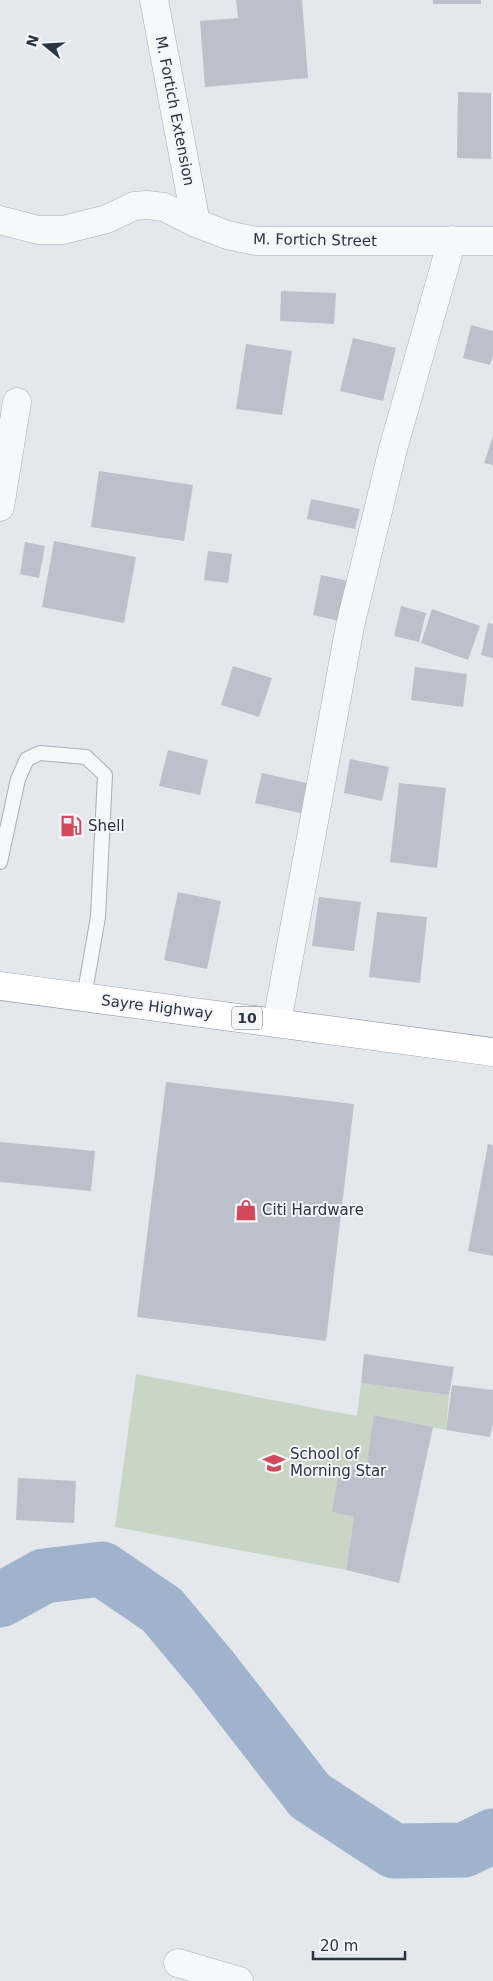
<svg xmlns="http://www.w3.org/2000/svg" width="493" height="1981" font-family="'DejaVu Sans',sans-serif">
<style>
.green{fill:#c9d6c5}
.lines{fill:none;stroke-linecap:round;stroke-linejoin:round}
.river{stroke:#9fb4cc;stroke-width:55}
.building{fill:#bbc0ca}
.lane-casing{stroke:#a9aeb7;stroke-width:16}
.street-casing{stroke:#a9aeb7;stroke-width:29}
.highway-casing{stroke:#8b94a3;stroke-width:29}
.lane{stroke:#f7f8fa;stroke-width:14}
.street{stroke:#f7f8fa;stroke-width:28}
.highway{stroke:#fff;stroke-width:28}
.labels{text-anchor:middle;stroke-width:4;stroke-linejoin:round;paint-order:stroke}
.shield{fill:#f4f6f9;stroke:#676e7b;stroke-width:1}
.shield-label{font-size:14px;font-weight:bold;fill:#2b3445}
.street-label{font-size:15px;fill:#2b3445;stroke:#f4f6f9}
.poi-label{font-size:15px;fill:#2b3445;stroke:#f4f6f9;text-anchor:start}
</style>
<rect width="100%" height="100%" fill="#e4e7ec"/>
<!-- green -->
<path class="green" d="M136,1374L357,1416L361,1383L449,1395L446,1430L375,1415L366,1469L341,1465L332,1512L354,1517L346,1570L115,1527Z"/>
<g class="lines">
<!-- river -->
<path class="river" d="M0,1600L44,1576L102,1569L162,1610L213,1671L310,1796L394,1851L464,1850L493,1836"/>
</g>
<!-- building -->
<path class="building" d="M236,0H302L308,78L205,87L200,21L238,18Z
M433,0H481V4H433Z
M458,92L491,93V159L457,158Z
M281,291L336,293L334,324L280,321Z
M471,325L493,331V355L490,365L463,358Z
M353,338L396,348L383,401L340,391Z
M246,344L292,351L282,415L236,409Z
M493,436V465L484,463Z
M99,471L193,485L184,541L91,527Z
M311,499L360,509L355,529L307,519Z
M54,541L136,557L124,623L42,607Z
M25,542L45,546L39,578L20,574Z
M208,551L232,554L228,583L204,580Z
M321,575L357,583L348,623L313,615Z
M401,606L426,613L419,642L394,636Z
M432,609L480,626L468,660L421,643Z
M488,623L493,624V658L481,655Z
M233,666L272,678L259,717L221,705Z
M415,667L467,674L463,707L411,700Z
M168,750L208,760L200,795L159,786Z
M350,759L389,767L382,801L344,793Z
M262,773L315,785L309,815L255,803Z
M399,783L446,788L437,868L390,862Z
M178,892L221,901L207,969L164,960Z
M319,897L361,902L354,951L312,946Z
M377,912L427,917L420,983L369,977Z
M166,1082L354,1104L326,1341L137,1317Z
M0,1142L95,1151L91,1191L0,1182Z
M488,1144L493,1145V1256L468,1251Z
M364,1354L454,1367L449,1395L361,1383Z
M452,1385L493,1390V1423L490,1437L446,1430Z
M374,1415L433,1427L399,1583L346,1570L354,1517L332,1512L340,1465L366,1469Z
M18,1478L76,1481L74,1523L16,1520Z"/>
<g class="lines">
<!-- lane casing -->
<g class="lane-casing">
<path id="lane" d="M0,862L18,779L27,759L40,753L86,757L105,775L98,917L84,997"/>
</g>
<!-- street casing -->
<g class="street-casing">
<path id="street" d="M154,0L196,223
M0,220L38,230H63L107,219L134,206L147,205L164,207L196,223L227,235L256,241H493
M0,507L17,402
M277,1022L350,626L393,449L452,240
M178,1963L239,1981"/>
</g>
<!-- highway casing -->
<g class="highway-casing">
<path id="highway" d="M0,986L493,1052"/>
</g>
<!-- lane -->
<use href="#lane" class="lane"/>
<!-- street -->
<use href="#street" class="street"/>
<!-- highway -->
<use href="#highway" class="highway"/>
</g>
<!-- icons -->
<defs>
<g id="fuel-bare" transform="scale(1.725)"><path d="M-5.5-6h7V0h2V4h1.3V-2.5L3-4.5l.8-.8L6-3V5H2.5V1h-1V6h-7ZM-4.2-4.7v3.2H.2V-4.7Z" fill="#d1495b" stroke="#f4f6f9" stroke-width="2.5" paint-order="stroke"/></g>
<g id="shop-bare" transform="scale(1.725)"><path d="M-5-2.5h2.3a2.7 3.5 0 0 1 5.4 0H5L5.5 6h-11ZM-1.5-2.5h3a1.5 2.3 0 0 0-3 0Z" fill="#d1495b" stroke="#f4f6f9" stroke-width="2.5" paint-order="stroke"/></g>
<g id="school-bare" transform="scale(1.725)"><path d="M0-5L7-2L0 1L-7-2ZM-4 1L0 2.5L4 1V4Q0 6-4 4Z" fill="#d1495b" stroke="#f4f6f9" stroke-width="2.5" paint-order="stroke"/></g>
</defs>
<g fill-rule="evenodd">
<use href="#fuel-bare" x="71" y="826"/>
<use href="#shop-bare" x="246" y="1210"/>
<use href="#school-bare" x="274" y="1463"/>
</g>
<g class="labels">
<!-- shield labels -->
<rect class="shield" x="232" y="1006.5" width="30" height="23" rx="4"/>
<g class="shield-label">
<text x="247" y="1023">10</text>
</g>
<!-- street labels -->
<g class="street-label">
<text transform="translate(175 111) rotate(79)" y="5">M. Fortich Extension</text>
<text transform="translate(315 240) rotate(1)" y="5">M. Fortich Street</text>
<text transform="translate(157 1007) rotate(7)" y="5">Sayre Highway</text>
</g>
<!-- poi labels -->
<g class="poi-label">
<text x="88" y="831">Shell</text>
<text x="262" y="1215">Citi Hardware</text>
<text x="290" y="1459">School of<tspan x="290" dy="17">Morning Star</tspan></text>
</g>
</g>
<!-- north arrow -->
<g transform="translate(45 45) rotate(288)" stroke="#f4f6f9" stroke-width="4" paint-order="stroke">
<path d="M0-4L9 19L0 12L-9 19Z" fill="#2b3445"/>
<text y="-8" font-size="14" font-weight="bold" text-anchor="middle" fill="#2b3445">N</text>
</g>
<!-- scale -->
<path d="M313 1951v8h92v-8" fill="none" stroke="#2b3445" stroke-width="2.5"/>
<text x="320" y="1951" font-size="15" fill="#2b3445" stroke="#f4f6f9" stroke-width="4" paint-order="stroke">20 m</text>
</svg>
